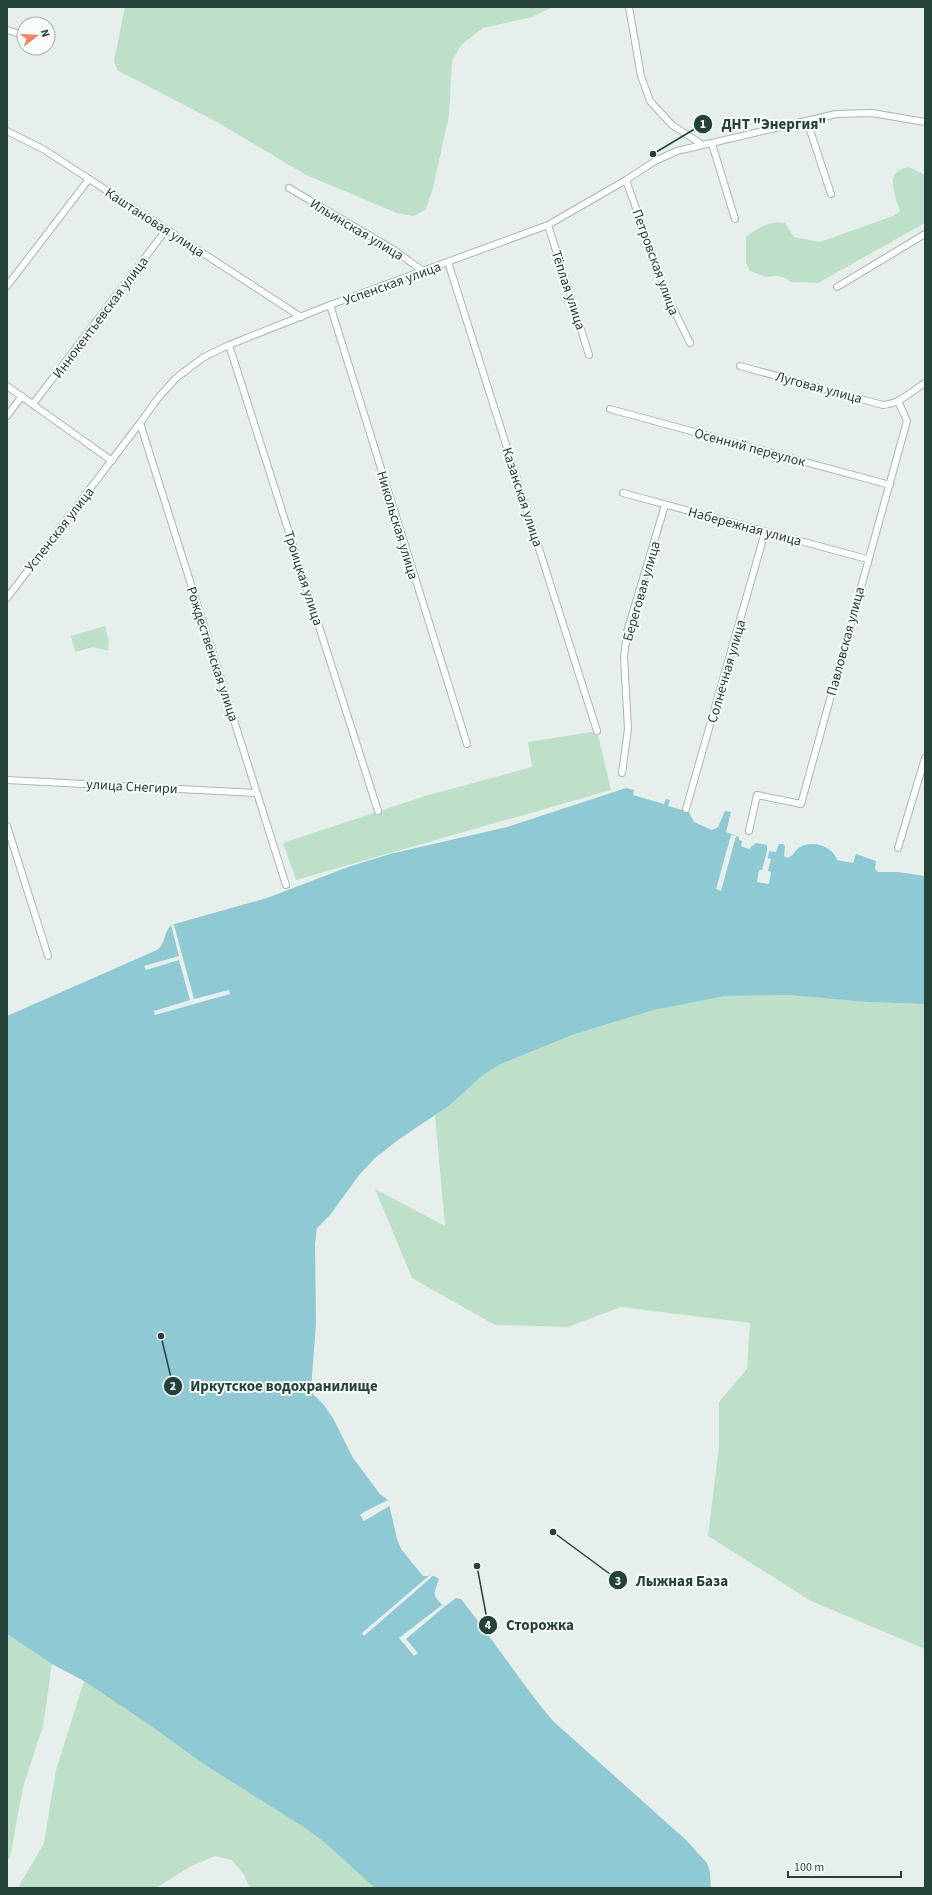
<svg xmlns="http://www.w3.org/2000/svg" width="932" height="1895" font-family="'Source Sans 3',sans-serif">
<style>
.green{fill:#bfe0c8}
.water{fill:#8ec9d4}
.pier{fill:#e6efeb}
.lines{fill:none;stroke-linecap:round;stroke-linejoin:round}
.minor-casing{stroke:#a8b8b2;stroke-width:8}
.minor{stroke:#fff;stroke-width:6}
.labels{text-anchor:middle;stroke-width:4;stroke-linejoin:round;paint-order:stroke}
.street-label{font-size:14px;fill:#24423a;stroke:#f7fbf9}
.leader{fill:none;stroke:#24423a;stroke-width:1.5}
.callout-dot{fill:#24423a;stroke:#f7fbf9;stroke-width:1.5}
.mark-label{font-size:12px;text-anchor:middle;font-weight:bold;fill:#fff}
.callout-label{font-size:15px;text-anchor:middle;font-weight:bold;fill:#24423a;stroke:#f7fbf9;stroke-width:4;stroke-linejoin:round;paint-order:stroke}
</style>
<rect width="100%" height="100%" fill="#e6efeb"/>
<!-- green -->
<path class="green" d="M125,7H553L532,17L483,28L462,44L452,61L449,115L433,188L426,209L414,216L397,213L306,175L217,122L117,70L114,61Z
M909,167L925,175V223L818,283L791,282L783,277L775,276L766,277L750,271L746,263V237C757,228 771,220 785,223L794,237L820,242L893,216L900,211C895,194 883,171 909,167Z
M105,626L109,641L108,651L93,647L75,652L71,636Z
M597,731L611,790L296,880L283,843L425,796L532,767L528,742Z
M788,995L867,1002L925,1004V1649L811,1601L708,1536L719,1446V1402L747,1369L750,1323L621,1307L568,1327L495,1325L412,1278L375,1189L445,1226L435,1115L450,1105L483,1075L501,1064L572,1035L654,1010L694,1001L725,996Z
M7,1634L52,1664L43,1726L23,1787L10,1857L7,1860Z
M84,1681L148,1724L205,1765L305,1828L324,1842L375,1888H250L244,1875L232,1860L215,1856L191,1866L156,1888H18L44,1843L56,1770Z"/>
<!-- water -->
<path class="water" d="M626,788L634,790L633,795L664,804L666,799L670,800L668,806L689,812L694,822L712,830L718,827L725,811L731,812L726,832L739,837V840L742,841L741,846L749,849L756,843L767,845V851L776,852L779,844H783L785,846L784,856L788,858C793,856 795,850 800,847C812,840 833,846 837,860L853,863L856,854L876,861L875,869L878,872H898L925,876V1004L867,1002L788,995L725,996L654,1010L572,1035L501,1064L483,1075L450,1105L398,1140L375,1158L360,1174L330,1215L317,1228L315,1244L316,1324L311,1389L313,1394L324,1405L333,1418L353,1458L380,1494L388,1500L397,1539L401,1549L423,1576H428L431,1574L439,1579C433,1595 432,1594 444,1607L456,1598L461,1599C493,1639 520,1682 553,1721L686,1840L707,1863L710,1872L711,1888H375L324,1842L305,1828L205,1765L148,1724L84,1681L52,1664L7,1634V1016L157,950C166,944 163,933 171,925L267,898L348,867L390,854L507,827Z"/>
<!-- pier -->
<path class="pier" d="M731,835L736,836L721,891L716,889Z
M767,851H769L768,858L771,859L768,871L771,872L769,884L757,882L759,870H762Z
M171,925H174L194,999L229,990L230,994L155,1015L154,1011L190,1000L179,960L146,970L144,966L179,956Z
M388,1500L390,1504L388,1507L364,1521L360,1515L364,1512Z
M431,1574L434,1575L364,1636L362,1633Z
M442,1605L444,1607L406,1639L418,1653L414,1656L399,1638Z"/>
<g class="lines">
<!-- minor casing -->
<g class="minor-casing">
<path id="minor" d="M629,7L641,76L650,101L672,125L703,145
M7,30L23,35
M807,121L831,194
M7,131L43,149L301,317
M712,144L735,219
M626,180L668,298L690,343
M289,188L394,250L423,271
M548,225L589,355
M448,262L597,731
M7,286L89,179
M837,287L925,234
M330,305L467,744
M229,345L378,811
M740,366L883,405C899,404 912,391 925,383
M7,386L112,461
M33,404L166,230
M610,409L890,485
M7,416L22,396
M140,423L286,885
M623,493L867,559
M7,598L140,423L158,398L176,378L204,357L229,345L330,305L548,225L626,180L655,161L677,151L836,114L872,113L925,122
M622,773L628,729L624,657L627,632L665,505
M7,780L257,793
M686,809L765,532
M7,826L48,956
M749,831L757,795L801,804L907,421L898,401
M898,848L925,758"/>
</g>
<!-- minor -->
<use href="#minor" class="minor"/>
</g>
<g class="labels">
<!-- street labels -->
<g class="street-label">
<text transform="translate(155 222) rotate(33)" y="5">Каштановая улица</text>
<text transform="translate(357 229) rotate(31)" y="5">Ильинская улица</text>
<text transform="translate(656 262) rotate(70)" y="5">Петровская улица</text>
<text transform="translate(392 283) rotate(-20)" y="5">Успенская улица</text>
<text transform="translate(569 290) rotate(72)" y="5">Тёплая улица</text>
<text transform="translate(100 317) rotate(-53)" y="5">Иннокентьевская улица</text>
<text transform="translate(819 387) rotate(15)" y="5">Луговая улица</text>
<text transform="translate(750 447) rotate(15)" y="5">Осенний переулок</text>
<text transform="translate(523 497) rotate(72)" y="5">Казанская улица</text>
<text transform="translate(398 525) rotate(73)" y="5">Никольская улица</text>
<text transform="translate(745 526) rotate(15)" y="5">Набережная улица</text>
<text transform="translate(59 529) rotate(-52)" y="5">Успенская улица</text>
<text transform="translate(304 578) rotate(72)" y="5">Троицкая улица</text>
<text transform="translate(641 591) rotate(-74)" y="5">Береговая улица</text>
<text transform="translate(845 641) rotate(-75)" y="5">Павловская улица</text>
<text transform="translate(213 654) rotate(72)" y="5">Рождественская улица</text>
<text transform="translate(726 671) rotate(-74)" y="5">Солнечная улица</text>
<text transform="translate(132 786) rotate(3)" y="5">улица Снегири</text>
</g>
</g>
<!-- callouts -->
<path class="leader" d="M653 154L703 124M161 1336L173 1386M553 1532L618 1580M477 1566L488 1625"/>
<g class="callout-dot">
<circle cx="653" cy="154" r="4"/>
<circle cx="161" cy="1336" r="4"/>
<circle cx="553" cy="1532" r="4"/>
<circle cx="477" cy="1566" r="4"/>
<circle cx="703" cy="124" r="10"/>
<circle cx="173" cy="1386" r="10"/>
<circle cx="618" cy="1580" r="10"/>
<circle cx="488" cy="1625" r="10"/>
</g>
<g class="mark-label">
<text x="703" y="128">1</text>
<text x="173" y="1390">2</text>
<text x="618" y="1585">3</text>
<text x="488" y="1629">4</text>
</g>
<g class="callout-label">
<text x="774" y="129">ДНТ "Энергия"</text>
<text x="284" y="1391">Иркутское водохранилище</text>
<text x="682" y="1586">Лыжная База</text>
<text x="540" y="1630">Сторожка</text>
</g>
<!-- border -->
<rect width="932" height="1895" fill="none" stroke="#24423a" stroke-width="16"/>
<!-- north arrow -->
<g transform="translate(36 36) rotate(73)"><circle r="19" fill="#f7fbf9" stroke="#a3b1ad"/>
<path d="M0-3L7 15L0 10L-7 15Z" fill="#f4845f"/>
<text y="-6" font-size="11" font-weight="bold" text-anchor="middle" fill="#24423a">N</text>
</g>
<!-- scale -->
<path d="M788 1871v6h113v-6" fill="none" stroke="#24423a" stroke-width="2"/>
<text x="794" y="1871" font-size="12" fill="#24423a" stroke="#f7fbf9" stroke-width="3" paint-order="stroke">100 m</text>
</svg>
